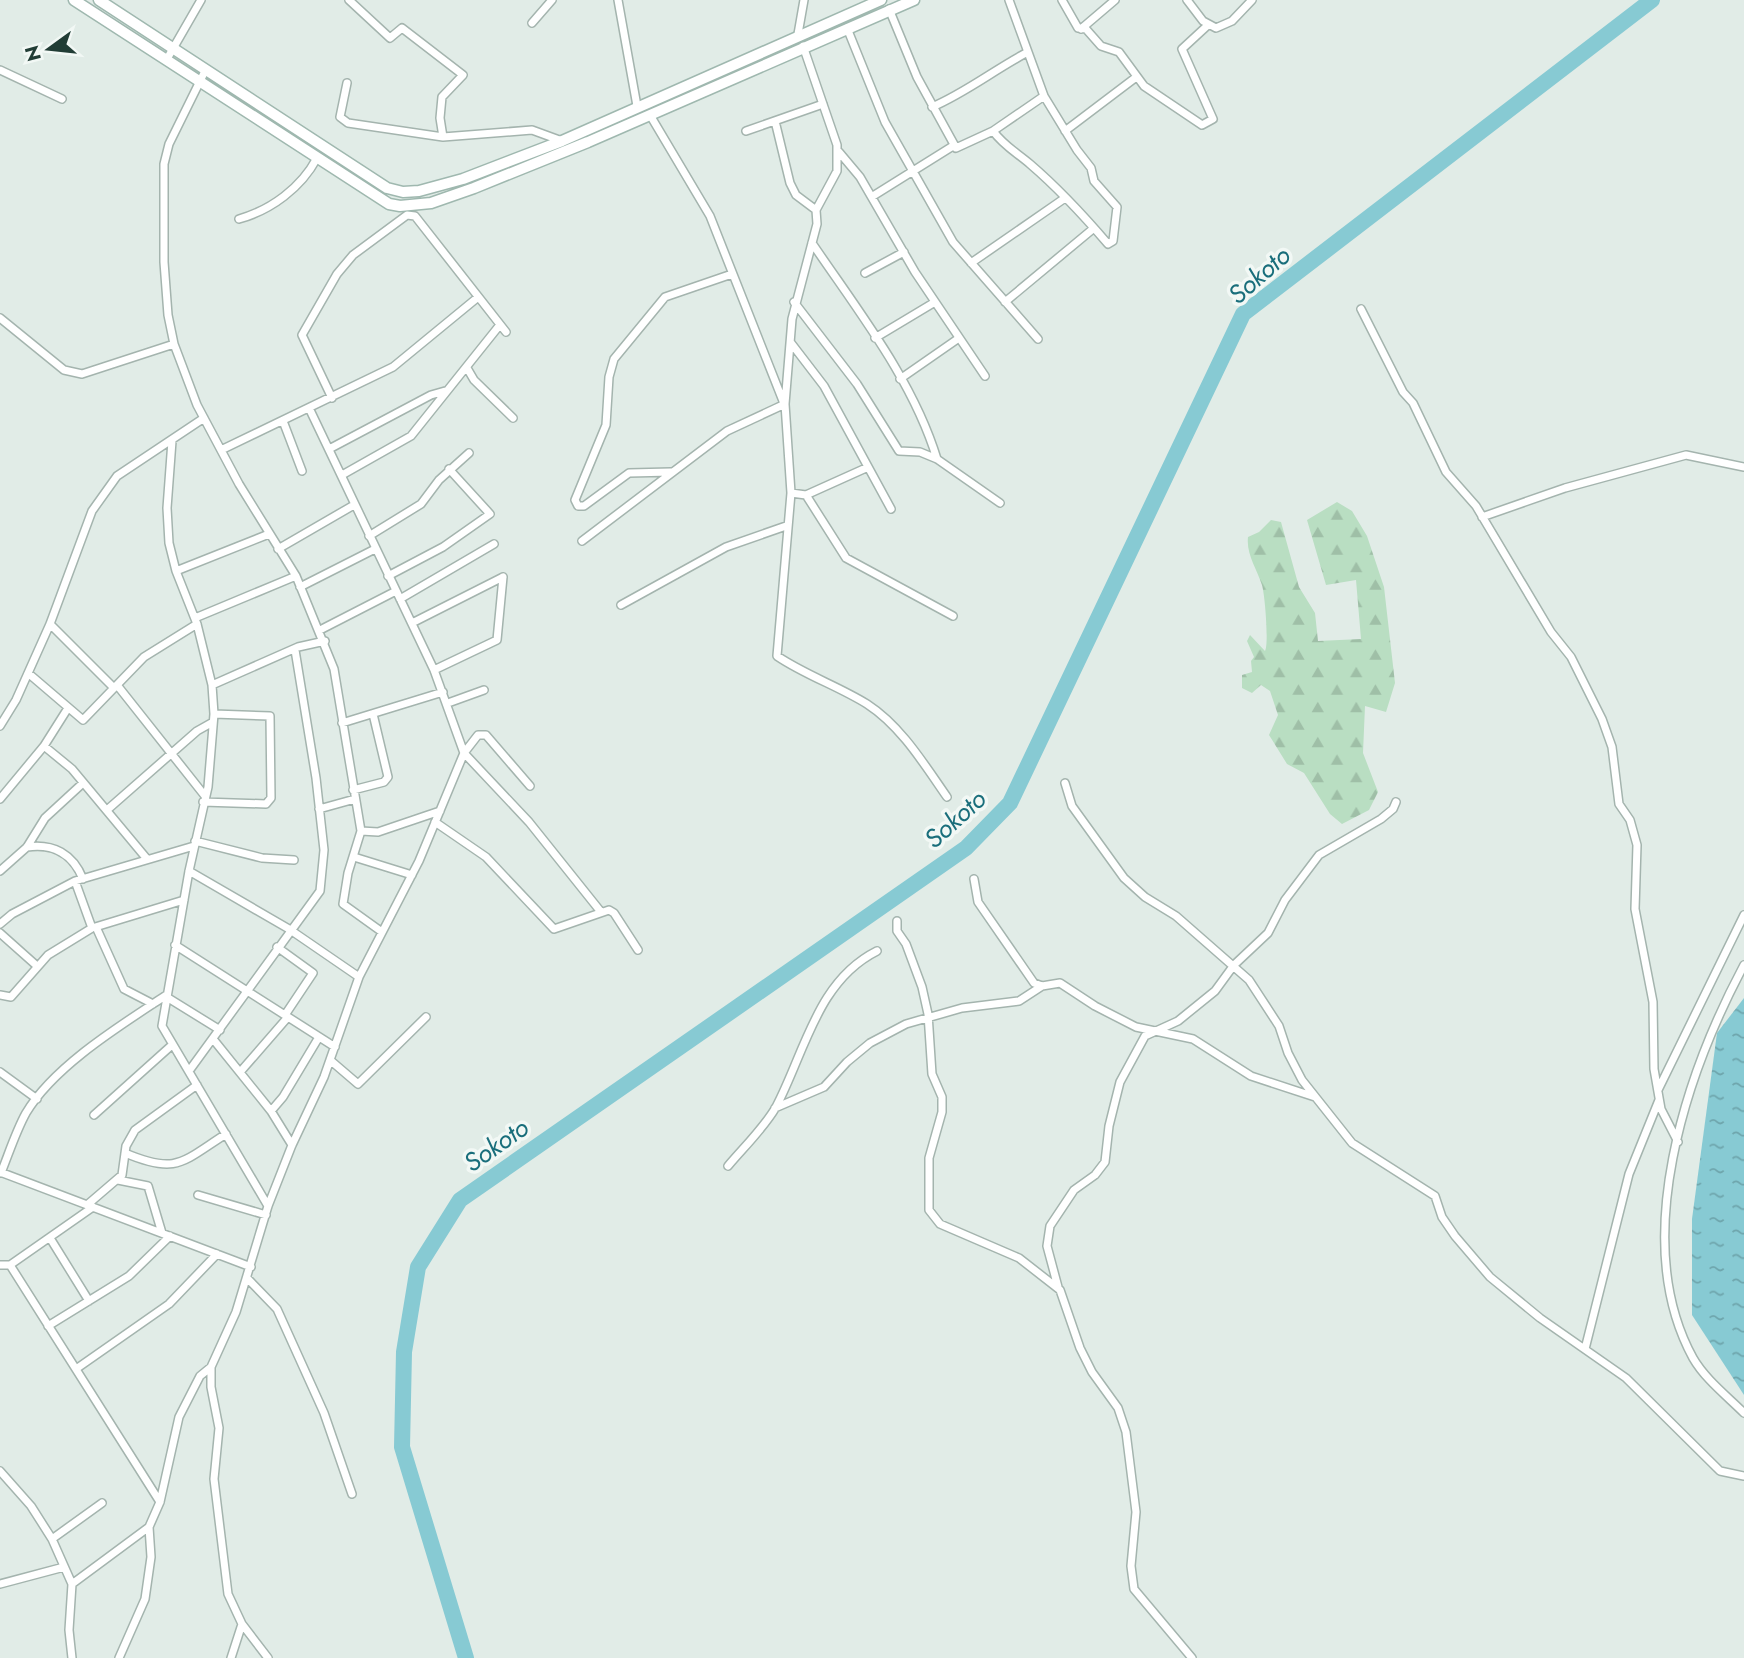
<svg xmlns="http://www.w3.org/2000/svg" width="1744" height="1658" font-family="Jost,sans-serif">
<style>
.forest{fill:url(#forest-firs)}
.water{fill:url(#water-ripples)}
.lines{fill:none;stroke-linecap:round;stroke-linejoin:round}
.river{stroke:#87cad3;stroke-width:16}
.street-casing{stroke:#a4b4ae;stroke-width:10}
.secondary-casing{stroke:#9fb8af;stroke-width:13}
.street{stroke:#fff;stroke-width:7}
.secondary{stroke:#fff;stroke-width:10}
.labels{text-anchor:middle;stroke-width:7;stroke-linejoin:round;paint-order:stroke}
.water-label{font-size:26px;font-style:italic;fill:#196e7b;stroke:#f2f8f5}
</style>
<defs>
<pattern id="forest-firs" width="22" height="20" patternUnits="userSpaceOnUse" patternTransform="scale(1.75)"><rect width="22" height="20" fill="#b9dec2"/><path d="M5 1l3.5 6h-7zM16 11l3.5 6h-7z" fill="#9fbfa7"/></pattern>
<pattern id="water-ripples" width="26" height="14" patternUnits="userSpaceOnUse" patternTransform="scale(1.75)"><rect width="26" height="14" fill="#87cad3"/><path d="M2 4q2-2 4 0t4 0M15 11q2-2 4 0t4 0" fill="none" stroke="#6ea5ac"/></pattern>
</defs>
<rect width="100%" height="100%" fill="#e1ece7"/>
<!-- forest -->
<path class="forest" d="M1337,502L1352,511L1367,536L1384,587L1395,683L1386,712L1365,706L1363,753L1378,792L1369,810L1342,824L1330,814L1304,773L1287,764L1269,735L1278,715L1270,691L1261,685L1252,693L1242,688V675L1252,672L1251,661L1254,657L1247,641L1250,635L1265,651C1269,644 1265,595 1262,585C1257,569 1246,554 1248,537L1259,532L1271,520L1281,522L1299,587L1315,613L1318,641L1361,639L1356,580L1326,585L1307,520Z"/>
<!-- water -->
<path class="water" d="M1744,998V1395L1692,1315V1219L1717,1033Z"/>
<g class="lines">
<!-- river -->
<path class="river" d="M466,1658L402,1447L404,1352L418,1267L460,1200L966,848L1010,803L1243,314L1652,0"/>
<!-- street casing -->
<g class="street-casing">
<path id="street" d="M349,0L390,38L402,28L463,75L442,97L440,118L443,137
M618,0L637,106
M1062,0L1078,28L1086,29L1101,46L1119,52L1144,86L1202,125L1213,119L1182,49L1208,25
M1187,0L1203,21L1216,28L1232,21L1252,0
M889,9L917,77L956,148L993,131L1044,96
M532,23L552,0
M847,28L885,122L953,242L1038,339
M1081,29L1115,0
M798,34L804,0
M803,46L837,145V171L816,210L817,224L792,319L785,404L791,493L777,656C805,675 838,686 867,704C901,726 924,764 947,797
M167,59L201,0
M206,69L169,144L164,164V262L168,315L174,344L197,405L239,484L296,576L334,669L361,831L348,873L343,904L382,932
M0,70L62,99
M347,83L340,117L348,123L443,137L532,130L562,141
M932,107C965,93 994,70 1026,53
M650,115L710,216L783,401
M775,121L790,183L796,195L816,210
M746,131L823,104
M993,131C1004,146 1016,152 1030,164C1058,188 1084,216 1108,244L1113,241L1117,207L1094,181L1091,168L1077,150L1044,96L1009,0
M1065,131L1135,78
M839,152L860,177L915,272L985,376
M873,196L953,146
M239,219C271,210 301,188 317,158
M812,243C858,311 913,380 937,459
M971,263L1065,198
M865,273L904,252
M794,302L857,384L899,451L920,452L937,459L1000,503
M1005,302L1094,228
M1361,309L1403,392L1413,403L1446,472L1476,506L1551,632L1571,657L1602,719L1612,747L1619,804L1630,820L1637,845L1635,909L1653,1002L1654,1069L1661,1109L1678,1142
M0,318L64,370L82,374L174,344
M875,338L935,302
M791,343L824,386L891,509
M467,368L474,380L513,418
M900,379L959,338
M332,398L302,335L337,274L353,255L407,215L415,216L506,332
M310,410L434,670L464,753L529,822L601,912
M283,421L302,471
M172,441L167,508L169,543L176,571L197,624L212,685L214,714L208,787L189,871L162,1026L268,1206
M331,448L431,395L445,391
M221,450L393,367L477,298
M671,472L629,473L584,506H578L575,500L606,425L609,377L614,359L665,297L732,274
M342,475L411,436L499,326
M791,493L806,495L866,468
M806,495L846,558L953,616
M1482,517L1565,488L1686,455L1744,467
M369,536L421,504L439,480L469,453
M582,541L727,431L785,404
M278,549L354,505
M176,571L269,534
M388,576L443,547L490,514L449,469
M300,587L375,549
M400,599L494,544
M621,605L726,547L786,526
M195,618L296,576
M412,623L503,577
M50,624L114,688
M320,630L396,591
M434,670L497,640L503,577
M28,673L83,720L144,657L197,624
M117,685L205,796
M212,685L298,647L325,641
M448,703L484,690
M342,723L443,692
M0,726L16,700L50,624L92,511L117,476L204,418
M44,746L72,769L147,859
M1065,783L1072,806L1124,878L1145,897L1176,916L1249,980L1279,1026L1288,1053L1302,1080L1352,1143L1435,1196L1442,1217L1455,1236L1490,1277L1540,1318L1626,1378L1720,1471L1744,1476
M353,790L384,782L388,777L373,714
M0,799L44,746L68,708
M203,802L266,804L271,798L270,716L214,714
M319,809L355,799
M107,810L197,731L213,722
M435,822L486,857L554,929L609,910L614,913L638,950
M361,831L378,832L440,811
M195,841L262,858L294,860
M27,847C53,843 73,854 83,879
M354,857L412,875
M0,871L27,847L45,818L83,783
M189,871L289,929L359,977
M974,879L978,902L1034,983L1042,986L1060,983L1095,1006L1136,1027L1193,1039L1251,1076L1315,1097
M75,881L92,928
M897,921V931L906,944L922,987L928,1014L932,1074L942,1097V1112L929,1158V1210L940,1224L1019,1258L1060,1290L1080,1348L1092,1372L1118,1408L1126,1432L1136,1512L1131,1566L1134,1589L1192,1658
M0,924L12,914L75,881L194,846
M96,927L124,989L153,1004
M0,933L37,966
M175,945L335,1047
M277,947L313,973L285,1015
M1744,965C1686,1074 1629,1241 1693,1358C1705,1379 1727,1396 1744,1413
M0,995L11,997L48,955L92,928L184,900
M165,996L220,1030
M213,1039L271,1111L292,1145
M330,1060L358,1084L426,1017
M189,1071L320,891L324,850L316,778L295,650
M241,1071L288,1017
M0,1072L37,1099
M1658,1090L1744,915
M775,1108L824,1087L847,1062L870,1043L906,1024L962,1008L1019,1001L1042,986
M271,1111L283,1097L319,1037
M94,1115L172,1045
M125,1153C177,1175 182,1162 226,1134
M728,1166C743,1148 764,1128 776,1107C805,1052 817,981 877,951
M0,1172L251,1267
M1,1173C9,1153 16,1131 26,1113C54,1066 121,1025 165,996
M118,1180L148,1186L162,1233
M198,1195L266,1215
M87,1205L122,1175L126,1146L135,1130L197,1085
M50,1238L89,1301
M0,1265H10L93,1207
M10,1265L160,1502
M247,1278L277,1309L324,1413L352,1494
M1058,1287L1047,1246L1050,1226L1074,1190L1095,1175L1105,1162L1109,1126L1120,1082L1145,1036L1178,1021L1215,991L1234,965L1268,933L1285,900L1319,855L1381,819L1393,809L1396,802
M48,1326L129,1276L170,1236
M1585,1349L1629,1174L1659,1100
M76,1369L169,1304L217,1254
M0,1471L31,1506L52,1539L72,1584L69,1630L72,1658
M52,1539L102,1503
M0,1584L64,1567
M72,1584L149,1527
M119,1658L145,1599L151,1557L149,1527L160,1502L179,1417L200,1376L211,1367
M231,1658L242,1624
M268,1658L242,1624L228,1594L214,1479L219,1428L211,1387V1367L236,1312L268,1206L292,1145L324,1077L359,977L419,861L464,753L478,735H486L530,786"/>
</g>
<!-- secondary casing -->
<g class="secondary-casing">
<path id="secondary" d="M74,0L389,204L400,206L431,203L474,188L588,142L914,0
M99,0L387,188L403,192L419,191L463,179L562,141L881,0"/>
</g>
<!-- street -->
<use href="#street" class="street"/>
<!-- secondary -->
<use href="#secondary" class="secondary"/>
</g>
<g class="labels">
<!-- water labels -->
<g class="water-label">
<text transform="translate(1259 275) rotate(-41)" y="9">Sokoto</text>
<text transform="translate(955 819) rotate(-42)" y="9">Sokoto</text>
<text transform="translate(496 1145) rotate(-35)" y="9">Sokoto</text>
</g>
</g>
<!-- north arrow -->
<g transform="translate(49 49) rotate(255)" stroke="#f2f8f5" stroke-width="5" paint-order="stroke">
<path d="M0-5L12 26L0 18L-12 26Z" fill="#213d35"/>
<text y="-10" font-size="19" font-weight="bold" text-anchor="middle" fill="#213d35">N</text>
</g>
</svg>
